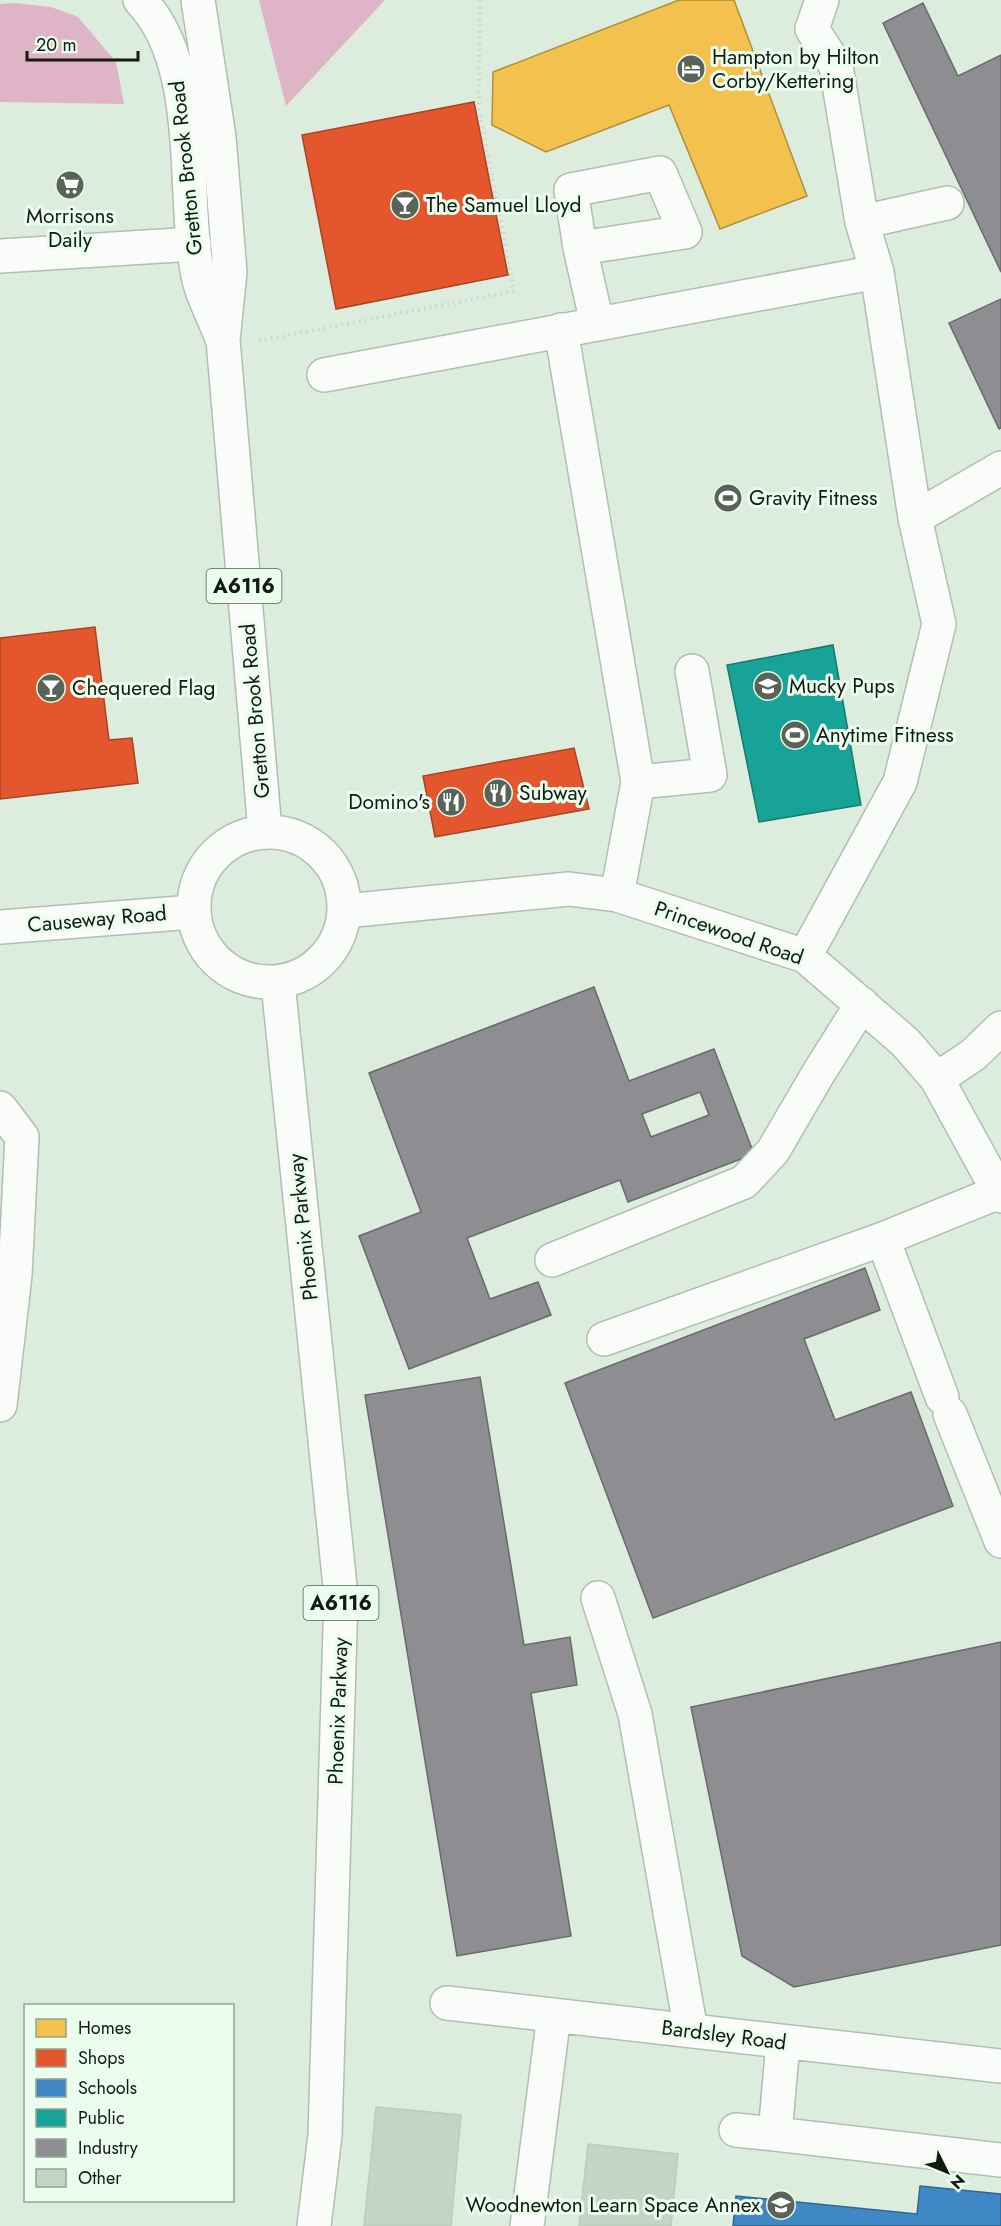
<svg xmlns="http://www.w3.org/2000/svg" width="1001" height="2226" font-family="Jost,sans-serif">
<style>
.forest{fill:#deb4c6}
.homes{fill:#f2c14e;stroke:#ae8f3c;stroke-width:1.5}
.shops{fill:#e4572e;stroke:#a54525;stroke-width:1.5}
.schools{fill:#3f88c5;stroke:#31678f;stroke-width:1.5}
.public{fill:#17a398;stroke:#157a70;stroke-width:1.5}
.industry{fill:#8d8d92;stroke:#686b6b;stroke-width:1.5;fill-rule:evenodd}
.building{fill:#c2d7c3;stroke:#becbbf;stroke-width:1.5}
.lines{fill:none;stroke-linecap:round;stroke-linejoin:round}
.minor-casing{stroke:#b1beb2;stroke-width:36}
.major-casing{stroke:#b1beb2;stroke-width:36}
.path{stroke:#cfd3cf;stroke-width:4;stroke-dasharray:1.5 4.5;stroke-linecap:butt}
.minor{stroke:#fafcfa;stroke-width:33}
.major{stroke:#fafcfa;stroke-width:33}
.labels{text-anchor:middle;stroke-width:6;stroke-linejoin:round;paint-order:stroke}
.shield{fill:#ebfdec;stroke:#525f53;stroke-width:1.5}
.shield-label{font-size:20px;font-weight:bold;fill:#111b11}
.poi-label{font-size:21px;fill:#111b11;stroke:#ebfdec;text-anchor:start}
.street-label{font-size:21px;fill:#111b11;stroke:#ebfdec}
</style>
<rect width="100%" height="100%" fill="#ddeddd"/>
<!-- forest -->
<path class="forest" d="M259,0H385L286,106Z
M14,3L51,7L78,17L116,62L124,104L0,102V4Z"/>
<!-- homes -->
<path class="homes" d="M679,0H734L807,196L720,229L669,105L546,152L492,125L493,72Z"/>
<!-- shops -->
<path class="shops" d="M474,102L508,275L336,309L302,135Z
M95,627L109,740L132,738L138,783L0,799V638Z
M574,748L589,809L435,837L423,776Z"/>
<!-- schools -->
<path class="schools" d="M920,2186L1001,2194V2226H733L736,2196L917,2214Z"/>
<!-- public -->
<path class="public" d="M833,645L861,805L759,822L727,665Z"/>
<!-- industry -->
<path class="industry" d="M923,3L958,76L1001,55V272L883,23Z
M1001,299V428L999,429L949,323Z
M594,987L629,1081L714,1049L754,1154L628,1202L620,1180L467,1238L490,1299L538,1282L551,1315L409,1369L359,1236L421,1212L369,1073ZM700,1092L709,1115L651,1137L642,1114Z
M865,1268L880,1310L804,1339L835,1420L911,1392L953,1506L653,1618L565,1383Z
M480,1377L524,1645L570,1637L577,1685L531,1693L571,1936L457,1956L365,1395Z
M1001,1642V1945L794,1987L742,1956L691,1707Z"/>
<!-- building -->
<path class="building" d="M376,2107L461,2115L451,2226H364Z
M588,2144L678,2154L671,2226H579Z"/>
<g class="lines">
<!-- minor casing -->
<g class="minor-casing">
<path id="minor" d="M862,222L947,203
M580,248L685,232L660,173L571,190L580,248L597,323
M0,256L194,244
M561,330L638,782L617,895
M324,375L877,272
M915,518L1001,468
M638,782L710,775L692,671
M345,911L569,889L617,895L805,956L905,1042L937,1079L1001,1196
M0,927L193,912
M805,956L900,782L939,624L915,518L877,272L862,222L836,66L812,29L822,0
M937,1079L973,1055L1001,1028
M0,1108L22,1137L15,1275L0,1405
M883,1239L942,1397
M552,1260L744,1182L773,1151L818,1074L862,1004
M604,1339L883,1239L999,1192
M950,1414L1001,1541
M598,1598L635,1714L691,2031
M447,2003L1001,2066
M783,2043L775,2134L1001,2160
M736,2130L775,2134
M527,2226L554,2015"/>
</g>
<!-- major casing -->
<g class="major-casing">
<path id="major" d="M140,0C203,65 181,193 198,276C202,296 214,317 221,336
M198,0L219,137L230,272L223,340L265,831
M194 907a75 75 0 1 1 150 0a75 75 0 1 1-150 0Z
M278,983L341,1596L325,2135L314,2226"/>
</g>
<!-- path -->
<path class="path" d="M259,341L514,291L479,109L480,0"/>
<!-- minor -->
<use href="#minor" class="minor"/>
<!-- major -->
<use href="#major" class="major"/>
</g>
<!-- icons -->
<defs>
<g id="hotel-disc" transform="scale(1.5)"><circle r="9.5" fill="#586458" stroke="#ebfdec"/><path d="M-6-4.5h1.5V1H6V5H4.5V3h-9V5H-6ZM-4 0a1.8 1.8 0 1 1 3.6 0ZM.5 0V-2.5h3Q6-2.5 6 0Z" fill="#fff"/></g>
<g id="supermarket-disc" transform="scale(1.5)"><circle r="9.5" fill="#586458" stroke="#ebfdec"/><path d="M-6-5.5h2.5l.6 2H6L4.5 2H-2.5L-4.4-4H-6ZM-1.5 3.2a1.3 1.3 0 1 0 .1 0ZM3 3.2a1.3 1.3 0 1 0 .1 0Z" fill="#fff"/></g>
<g id="bar-disc" transform="scale(1.5)"><circle r="9.5" fill="#586458" stroke="#ebfdec"/><path d="M-6-5H6L.8 .8V4.5H3.5V6h-7V4.5H-.8V.8Z" fill="#fff"/></g>
<g id="stadium-disc" transform="scale(1.5)"><circle r="9.5" fill="#586458" stroke="#ebfdec"/><path d="M0-5a6.5 5 0 1 0 0 10a6.5 5 0 1 0 0-10ZM-3.5-1.8h7v3.6h-7Z" fill="#fff"/></g>
<g id="school-disc" transform="scale(1.5)"><circle r="9.5" fill="#586458" stroke="#ebfdec"/><path d="M0-5L7-2L0 1L-7-2ZM-4 1L0 2.5L4 1V4Q0 6-4 4Z" fill="#fff"/></g>
<g id="restaurant-disc" transform="scale(1.5)"><circle r="9.5" fill="#586458" stroke="#ebfdec"/><path d="M-5-6h1v4h1v-4h1v4h1v-4h1v5L-1.5 .5V6h-2V.5L-5-1ZM5-6V6H3V1.5H1.5Q1.5-4 5-6Z" fill="#fff"/></g>
</defs>
<g fill-rule="evenodd">
<use href="#hotel-disc" x="691" y="69"/>
<use href="#supermarket-disc" x="70" y="185"/>
<use href="#bar-disc" x="405" y="205"/>
<use href="#stadium-disc" x="728" y="498"/>
<use href="#school-disc" x="768" y="686"/>
<use href="#bar-disc" x="51" y="688"/>
<use href="#stadium-disc" x="795" y="735"/>
<use href="#restaurant-disc" x="498" y="793"/>
<use href="#restaurant-disc" x="451" y="802"/>
<use href="#school-disc" x="781" y="2205"/>
</g>
<g class="labels">
<!-- shield labels -->
<g class="shield">
<rect x="206.5" y="569" width="75" height="34" rx="4.5"/>
<rect x="303.5" y="1586" width="75" height="34" rx="4.5"/>
</g>
<g class="shield-label">
<text x="244" y="593">A6116</text>
<text x="341" y="1610">A6116</text>
</g>
<!-- poi labels -->
<g class="poi-label">
<text x="712" y="64">Hampton by Hilton<tspan x="712" dy="24">Corby/Kettering</tspan></text>
<text x="426" y="212">The Samuel Lloyd</text>
<text x="70" y="223" text-anchor="middle">Morrisons<tspan x="70" dy="24">Daily</tspan></text>
<text x="749" y="505">Gravity Fitness</text>
<text x="789" y="693">Mucky Pups</text>
<text x="72" y="695">Chequered Flag</text>
<text x="816" y="742">Anytime Fitness</text>
<text x="519" y="800">Subway</text>
<text x="430" y="809" text-anchor="end">Domino's</text>
<text x="760" y="2212" text-anchor="end">Woodnewton Learn Space Annex</text>
</g>
<!-- street labels -->
<g class="street-label">
<text transform="translate(186 168) rotate(-96)" y="7">Gretton Brook Road</text>
<text transform="translate(255 711) rotate(-95)" y="7">Gretton Brook Road</text>
<text transform="translate(97 919) rotate(-5)" y="7">Causeway Road</text>
<text transform="translate(729 933) rotate(19)" y="7">Princewood Road</text>
<text transform="translate(303 1227) rotate(-96)" y="7">Phoenix Parkway</text>
<text transform="translate(338 1711) rotate(-88)" y="7">Phoenix Parkway</text>
<text transform="translate(724 2035) rotate(7)" y="7">Bardsley Road</text>
</g>
</g>
<!-- legend -->
<rect x="24" y="2004" width="210" height="198" fill="#ebfdec" stroke="#94a394" stroke-width="1.5"/>
<rect x="36" y="2019" width="30" height="18" fill="#f2c14e" stroke="#94a394" stroke-width="1.5"/>
<text x="78" y="2034" font-size="18" fill="#111b11">Homes</text>
<rect x="36" y="2049" width="30" height="18" fill="#e4572e" stroke="#94a394" stroke-width="1.5"/>
<text x="78" y="2064" font-size="18" fill="#111b11">Shops</text>
<rect x="36" y="2079" width="30" height="18" fill="#3f88c5" stroke="#94a394" stroke-width="1.5"/>
<text x="78" y="2094" font-size="18" fill="#111b11">Schools</text>
<rect x="36" y="2109" width="30" height="18" fill="#17a398" stroke="#94a394" stroke-width="1.5"/>
<text x="78" y="2124" font-size="18" fill="#111b11">Public</text>
<rect x="36" y="2139" width="30" height="18" fill="#8d8d92" stroke="#94a394" stroke-width="1.5"/>
<text x="78" y="2154" font-size="18" fill="#111b11">Industry</text>
<rect x="36" y="2169" width="30" height="18" fill="#c2d7c3" stroke="#94a394" stroke-width="1.5"/>
<text x="78" y="2184" font-size="18" fill="#111b11">Other</text>
<!-- north arrow -->
<g transform="translate(947 2172) rotate(133)" stroke="#ebfdec" stroke-width="4.5" paint-order="stroke">
<path d="M0-4.5L10 22L0 15L-10 22Z" fill="#111b11"/>
<text y="-9" font-size="16" font-weight="bold" text-anchor="middle" fill="#111b11">N</text>
</g>
<!-- scale -->
<path d="M27 51v9h111v-9" fill="none" stroke="#111b11" stroke-width="3"/>
<text x="36" y="51" font-size="18" fill="#111b11" stroke="#ebfdec" stroke-width="4.5" paint-order="stroke">20 m</text>
</svg>
